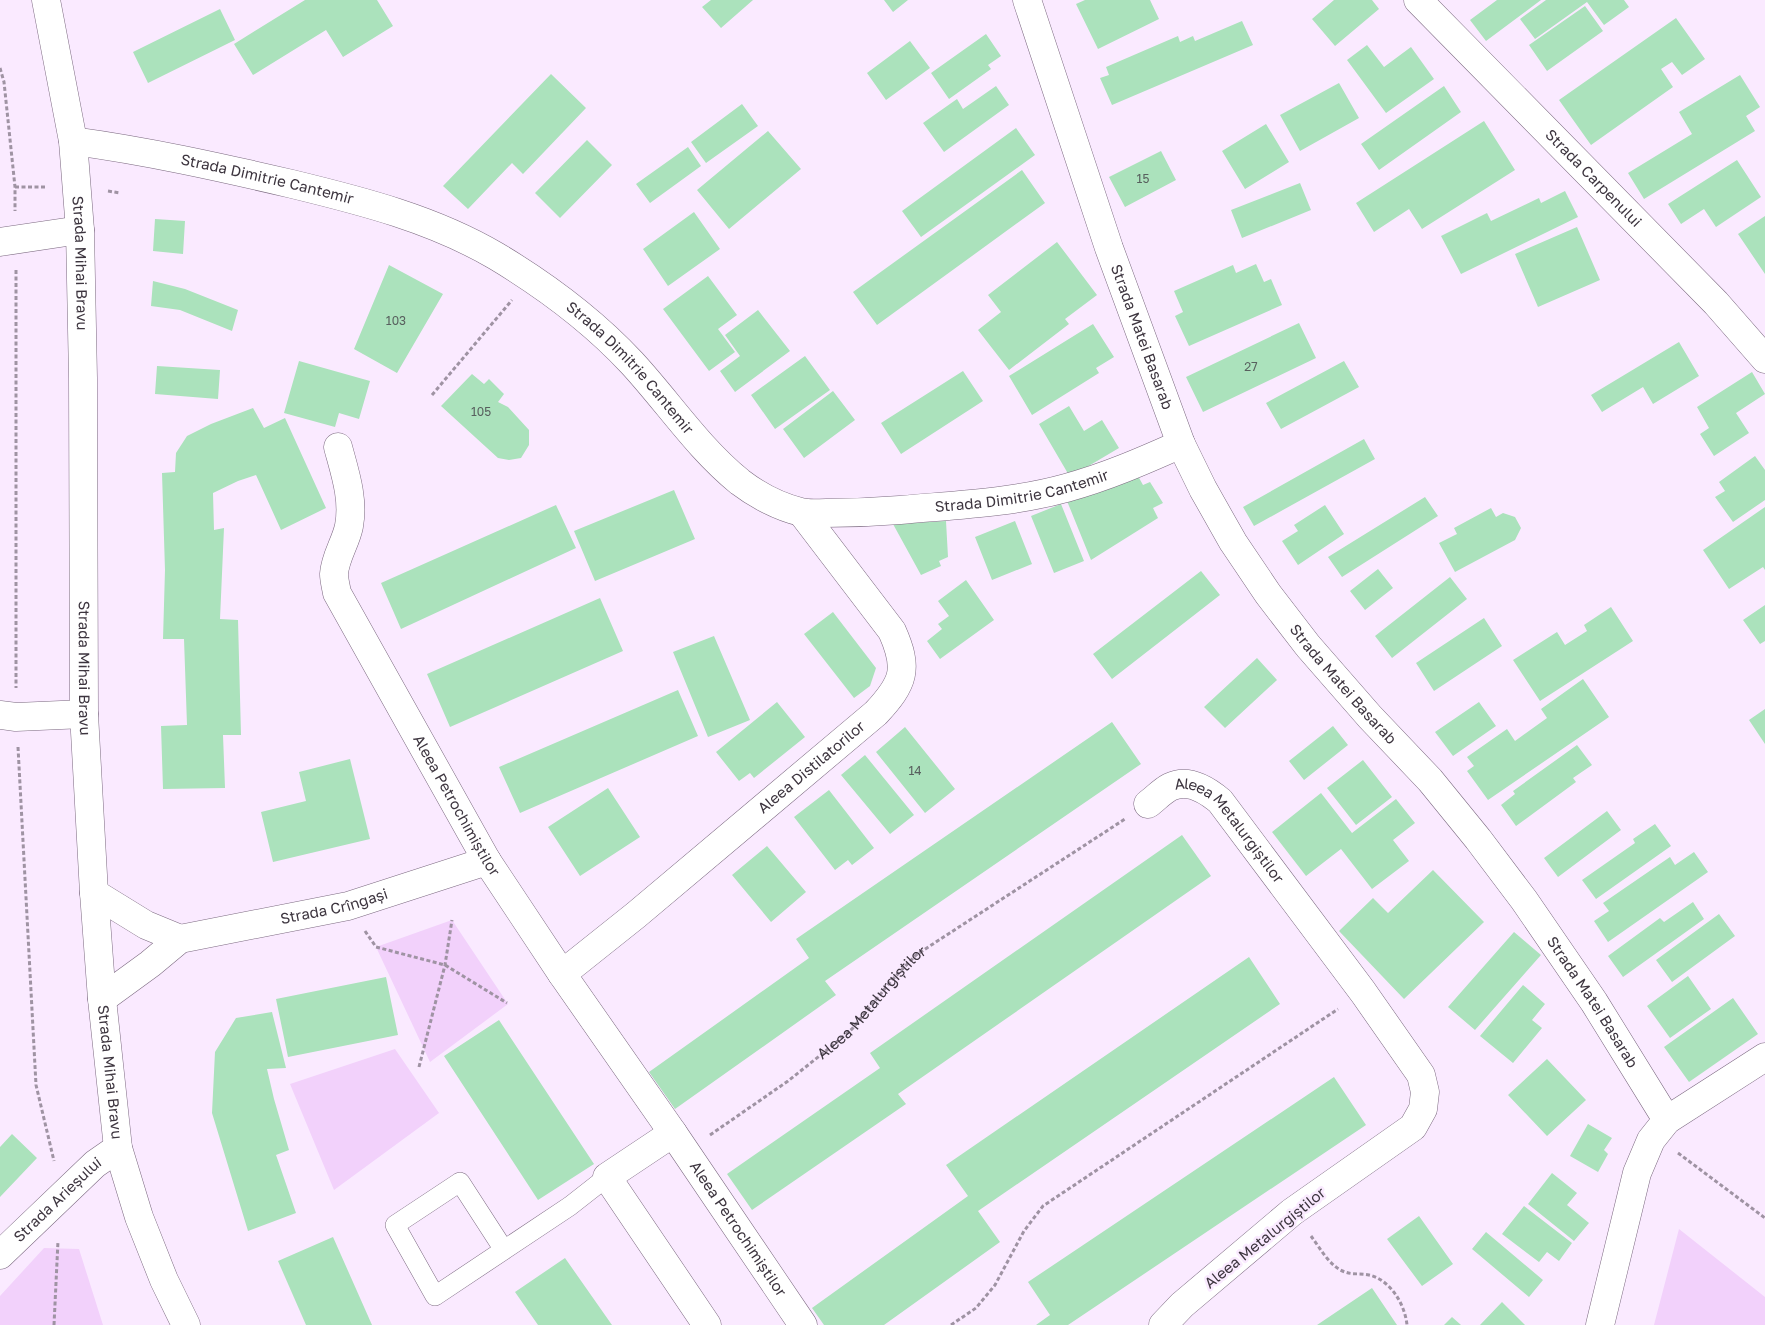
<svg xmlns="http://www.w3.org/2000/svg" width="1765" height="1325" font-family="'Golos Text',sans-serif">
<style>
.green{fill:#f2d1fb}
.building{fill:#abe2bc}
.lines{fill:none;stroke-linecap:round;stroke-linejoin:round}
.lane-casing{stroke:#7c6a81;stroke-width:20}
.street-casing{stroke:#7c6a81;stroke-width:29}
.secondary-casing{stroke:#7c6a81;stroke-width:29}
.path{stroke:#9f93a3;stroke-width:3;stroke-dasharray:4 2.5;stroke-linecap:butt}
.lane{stroke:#fff;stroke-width:19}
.street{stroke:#fff;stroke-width:28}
.secondary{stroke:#fff;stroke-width:28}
.labels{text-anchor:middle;stroke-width:5;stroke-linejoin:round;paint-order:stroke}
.number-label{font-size:12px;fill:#58605e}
.street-label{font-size:15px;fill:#3d353f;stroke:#faeaff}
</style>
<rect width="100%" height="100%" fill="#faeaff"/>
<!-- green -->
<path class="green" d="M452,920L508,1004L430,1062L376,947Z
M395,1049L439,1113L334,1190L290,1084Z
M1679,1229L1765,1297V1325H1654Z
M44,1248L79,1249L103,1325H0V1296Z"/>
<!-- building -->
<path class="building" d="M305,0H377L393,26L343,57L326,30L253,75L234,44Z
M711,0H753L721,28L702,7Z
M884,0H908L893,12Z
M1085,0H1150L1159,19L1098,49L1076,4Z
M1334,0H1372L1379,9L1335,46L1312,19Z
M1497,0H1541L1486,41L1470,20Z
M1546,0H1624L1629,7L1604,25L1587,2L1535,39L1520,19Z
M1585,6L1603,31L1547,71L1529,45Z
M220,9L235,40L148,83L133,52Z
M1676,18L1705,59L1682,75L1672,62L1661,69L1673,87L1591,145L1559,100Z
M1242,21L1253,45L1112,105L1100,78L1109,75L1106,67L1178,36L1180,42L1193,36L1195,41Z
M986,34L1001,56L988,65L991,69L949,99L931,73Z
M910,41L930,68L886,100L867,73Z
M1367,45L1384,67L1411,47L1434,79L1386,113L1347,60Z
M551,74L586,108L523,174L512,163L468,209L443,186Z
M1740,75L1760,107L1746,116L1755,131L1644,199L1628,173L1692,134L1679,112Z
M1339,83L1359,118L1300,151L1280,115Z
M996,86L1009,105L944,152L923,123L957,99L963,109Z
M1444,86L1461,112L1379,170L1361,144Z
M742,104L758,126L706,163L691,142Z
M1484,121L1515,170L1422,229L1409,209L1374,232L1356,203Z
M1266,124L1289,162L1245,189L1222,151Z
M1016,128L1035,155L921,237L902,211Z
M768,131L801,169L729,229L697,190Z
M587,140L612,165L560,218L535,193Z
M688,147L701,166L650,203L636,184Z
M1161,151L1176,180L1125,207L1109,177Z
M1737,160L1761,197L1716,227L1704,209L1681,224L1668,204Z
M1022,170L1045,203L877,325L853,292Z
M1300,183L1311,210L1242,238L1231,210Z
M1565,191L1578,217L1461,274L1441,236L1487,213L1491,221L1539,198L1541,203Z
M694,212L720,249L668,286L643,249Z
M1765,216V274L1738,234Z
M155,219L185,221L183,254L153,251Z
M1577,227L1600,280L1538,307L1515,254Z
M1057,242L1097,295L1065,319L1069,324L1009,370L978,330L1001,312L988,295Z
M1256,264L1264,282L1271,279L1282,305L1189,346L1175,316L1183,312L1174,291L1233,265L1236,273Z
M389,265L443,294L397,373L354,349Z
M708,276L737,315L718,329L735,352L709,371L663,309Z
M153,281L185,289L238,310L232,331L180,310L151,306Z
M758,310L790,351L735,392L720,371L740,356L725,335Z
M1299,323L1316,358L1203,412L1186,377Z
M1093,324L1114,357L1096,368L1099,373L1032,415L1009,376Z
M1679,342L1699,376L1653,404L1643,387L1602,412L1591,395Z
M805,356L830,390L775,429L751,395Z
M299,361L370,381L359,419L339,413L335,427L284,413Z
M1344,361L1359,387L1281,429L1266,403Z
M157,366L220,370L218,399L155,394Z
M963,371L983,401L901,454L881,423Z
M1752,372L1765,394L1736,413L1749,433L1714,456L1700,434L1709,428L1697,407Z
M472,374L484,384L489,379L504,394L498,402L508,407L529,430V445L521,458L509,460L498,458L441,406Z
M833,391L855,420L804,458L783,429Z
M1069,406L1084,431L1102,420L1119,448L1070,477L1039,424Z
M253,408L264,428L285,418L326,508L281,530L256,475L238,481L213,493L214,530L224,528L220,619L238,620L241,735H223L225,788L163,789L161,726L187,725L184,639H163L165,570L162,473L175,472L176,453L187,436L211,424Z
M1364,439L1375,459L1254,526L1243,507Z
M1755,456L1765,470V500L1733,522L1715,497L1725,491L1719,482Z
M1138,476L1143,485L1150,482L1163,503L1153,508L1158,518L1091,560L1067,501Z
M674,490L695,539L595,581L574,531Z
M1425,497L1438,516L1342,577L1328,557Z
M1061,504L1084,561L1054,573L1031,516Z
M556,505L576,548L401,629L381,583Z
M1325,505L1344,534L1298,565L1282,541L1298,531L1294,525Z
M1765,507V570L1763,567L1729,589L1703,550Z
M1491,508L1496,517L1503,513L1515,517L1521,528L1515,540L1455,572L1439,543L1457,534L1454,528Z
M946,521L948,557L939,561L941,566L921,575L893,524Z
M1015,521L1032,564L992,580L975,537Z
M1378,569L1393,588L1365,610L1350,591Z
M1201,571L1220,595L1112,679L1093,654Z
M1450,577L1467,599L1392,658L1375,636Z
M966,580L994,620L940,659L927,641L942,629L938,624L949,616L938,601Z
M600,598L623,651L450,727L427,674Z
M1765,605V641L1760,644L1743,620Z
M1611,607L1633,641L1540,701L1513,660L1557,632L1565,645L1587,631L1584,625Z
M833,612L876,668L870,686L854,698L804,634Z
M1484,618L1502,646L1434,691L1416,663Z
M714,636L750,720L708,737L673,652Z
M1257,658L1277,680L1225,728L1204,707Z
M1583,679L1609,717L1488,800L1467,771L1474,766L1467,757L1507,729L1515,741L1547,718L1541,709Z
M678,690L698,736L520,813L499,767Z
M777,702L805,737L754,778L750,773L739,781L716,752Z
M1479,702L1496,726L1453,756L1435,732Z
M1765,709V744L1749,720Z
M1112,722L1141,764L825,981L836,995L675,1109L649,1072L809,958L796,939Z
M1333,726L1348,745L1304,780L1289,761Z
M905,727L955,789L925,813L876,752Z
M1577,745L1592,765L1573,778L1576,782L1516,826L1501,805L1515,794L1513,791Z
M865,755L914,815L890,834L841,775Z
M350,759L370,839L273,862L261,812L306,801L299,772Z
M1363,760L1392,797L1356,825L1327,788Z
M608,788L640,837L580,876L548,827Z
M829,790L874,848L852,865L848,860L835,870L794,817Z
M1321,793L1352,833L1396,799L1415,823L1393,840L1409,861L1372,889L1341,849L1306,876L1272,832Z
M1607,811L1621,830L1558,877L1544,858Z
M1655,824L1671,846L1596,899L1582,880L1635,843L1633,839Z
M1182,835L1211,876L898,1094L906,1104L752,1210L727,1174L880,1068L870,1053Z
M767,846L806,892L771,922L732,875Z
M1694,852L1708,872L1608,942L1594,921L1609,911L1603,903L1670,857L1675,865Z
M1433,870L1484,922L1404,999L1339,931L1373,898L1388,913Z
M1693,902L1704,919L1623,977L1608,956L1660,918L1664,922Z
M1719,914L1735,936L1672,982L1656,960Z
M1514,932L1541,955L1475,1030L1448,1007Z
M1249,957L1280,1004L978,1211L1000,1242L884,1325H824L812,1308L968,1196L946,1165Z
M1688,976L1711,1009L1670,1038L1647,1006Z
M386,977L398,1035L288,1057L276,999Z
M1523,985L1545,1004L1532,1020L1542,1028L1513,1063L1480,1036Z
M1733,998L1758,1034L1689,1082L1664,1047Z
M272,1012L286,1068L267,1069L274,1099L289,1150L276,1155L296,1213L248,1231L212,1113L215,1052L236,1018Z
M499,1020L594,1164L538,1200L444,1056Z
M1547,1059L1586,1100L1547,1136L1508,1095Z
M1334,1077L1366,1125L1068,1325H1036L1050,1315L1028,1282Z
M1588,1124L1612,1138L1604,1150L1608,1154L1598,1172L1570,1156Z
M12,1134L37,1158L0,1197V1147Z
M1552,1173L1577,1193L1567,1205L1589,1223L1574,1241L1528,1204Z
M1524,1206L1572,1243L1559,1261L1547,1252L1539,1262L1502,1234Z
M1419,1216L1453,1264L1422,1286L1387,1239Z
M1486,1232L1543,1280L1529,1297L1472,1249Z
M333,1237L372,1325H306L278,1261Z
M565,1258L612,1325H538L515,1292Z
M1372,1288L1397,1325H1317Z
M1502,1302L1525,1325H1480Z
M1452,1317L1461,1325H1444Z"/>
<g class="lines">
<!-- lane casing -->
<g class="lane-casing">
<path id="lane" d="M504,1250L460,1182L395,1225L435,1296L570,1206L607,1177"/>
</g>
<!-- street casing -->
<g class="street-casing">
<g id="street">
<path id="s2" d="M1027,0L1109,248L1181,444L1203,489L1233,542L1268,594L1308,646L1370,717L1430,780L1478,839L1524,900L1594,1002L1667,1120"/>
<path id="s3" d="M1418,0L1716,303L1765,359"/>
<path id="s4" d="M73,141C147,151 219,167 292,184C362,201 433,219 496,256C546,286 592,320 632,363C668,402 698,448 740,482C757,495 780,507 801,512C808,514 818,513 826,513C851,513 875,512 900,510C955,505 1012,503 1066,488C1106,477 1143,461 1181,444"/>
<path d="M0,242L80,230"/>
<path id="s5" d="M338,447C345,473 354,499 349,526C346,542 335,557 334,574C334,580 336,587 337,593L487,861L562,974L673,1133"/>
<path d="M0,715L16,717L84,714"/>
<path id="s6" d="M1148,804C1155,799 1162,791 1170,787C1188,778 1207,790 1220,801L1363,992L1421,1075L1425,1092L1423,1109L1413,1127L1292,1212L1182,1305L1163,1325"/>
<path d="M94,893L146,925L180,939"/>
<path id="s7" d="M562,974L636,915L876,713C904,683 909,669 892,631L802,513"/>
<path id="s8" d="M102,999L150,964L180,939L348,906L487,861"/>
<path id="s9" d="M0,1255L95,1164L118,1148"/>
<path id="s10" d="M707,1325L607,1177L673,1133L803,1325"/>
<path d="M1600,1325L1637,1173L1651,1140L1667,1120L1765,1057"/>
</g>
</g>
<!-- secondary casing -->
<g class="secondary-casing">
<g id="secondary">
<path id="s11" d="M46,0L73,141L80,230L83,378L84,714L94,893L102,999L118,1148L139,1217L164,1280L186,1325"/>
</g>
</g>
<!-- path -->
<g class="path">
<path d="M0,68L4,82L15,187V211"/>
<path d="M15,187H47"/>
<path d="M108,191L120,193"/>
<path d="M16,270V688"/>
<path d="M432,395L512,300"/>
<path d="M18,747L36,1085L54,1161"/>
<path d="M365,931L376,947L445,965L507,1003"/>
<path d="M419,1067L445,965L452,920"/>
<path id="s1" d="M710,1135L788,1081L832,1046L852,1029L892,980L916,955L1125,819"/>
<path d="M1678,1153L1765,1218"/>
<path d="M1311,1236C1320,1248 1330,1267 1345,1272C1353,1275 1361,1273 1369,1275C1391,1280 1405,1305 1407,1325"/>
<path d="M54,1325L58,1241"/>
<path d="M951,1325L976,1308L995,1285L1024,1231L1043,1206L1338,1009"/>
</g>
<!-- lane -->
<use href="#lane" class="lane"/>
<!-- street -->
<use href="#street" class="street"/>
<!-- secondary -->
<use href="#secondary" class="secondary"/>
</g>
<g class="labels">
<!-- number labels -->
<g class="number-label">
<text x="1143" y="183">15</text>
<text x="396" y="325">103</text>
<text x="1251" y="371">27</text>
<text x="481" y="416">105</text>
<text x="915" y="775">14</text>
</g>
<!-- street labels -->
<g class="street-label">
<text dy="5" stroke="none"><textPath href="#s3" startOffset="250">Strada Carpenului</textPath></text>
<text dy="5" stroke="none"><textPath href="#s4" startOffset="198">Strada Dimitrie Cantemir</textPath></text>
<text dy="5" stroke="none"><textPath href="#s11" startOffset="266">Strada Mihai Bravu</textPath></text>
<text dy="5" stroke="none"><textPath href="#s2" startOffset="356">Strada Matei Basarab</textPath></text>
<text dy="5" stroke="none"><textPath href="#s4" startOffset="616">Strada Dimitrie Cantemir</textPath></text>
<text dy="5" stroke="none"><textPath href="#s4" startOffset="1066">Strada Dimitrie Cantemir</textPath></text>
<text dy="5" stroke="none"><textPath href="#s11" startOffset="671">Strada Mihai Bravu</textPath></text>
<text dy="5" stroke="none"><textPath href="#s2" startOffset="761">Strada Matei Basarab</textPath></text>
<text dy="5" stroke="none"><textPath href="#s7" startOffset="324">Aleea Distilatorilor</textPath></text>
<text dy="5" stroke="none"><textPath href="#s5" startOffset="394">Aleea Petrochimiștilor</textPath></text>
<text dy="5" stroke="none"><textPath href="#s6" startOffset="108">Aleea Metalurgiștilor</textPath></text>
<text dy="5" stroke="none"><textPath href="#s8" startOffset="256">Strada Crîngași</textPath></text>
<text dy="5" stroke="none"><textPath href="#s1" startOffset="210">Aleea Metalurgiștilor</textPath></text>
<text dy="5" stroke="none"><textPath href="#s2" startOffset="1166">Strada Matei Basarab</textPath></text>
<text dy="5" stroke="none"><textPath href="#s11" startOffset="1076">Strada Mihai Bravu</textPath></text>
<text dy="5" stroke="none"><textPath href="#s9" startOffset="80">Strada Arieșului</textPath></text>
<text dy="5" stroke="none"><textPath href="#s10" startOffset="374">Aleea Petrochimiștilor</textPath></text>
<text transform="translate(1265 1238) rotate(-39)" y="5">Aleea Metalurgiștilor</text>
</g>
</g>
</svg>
